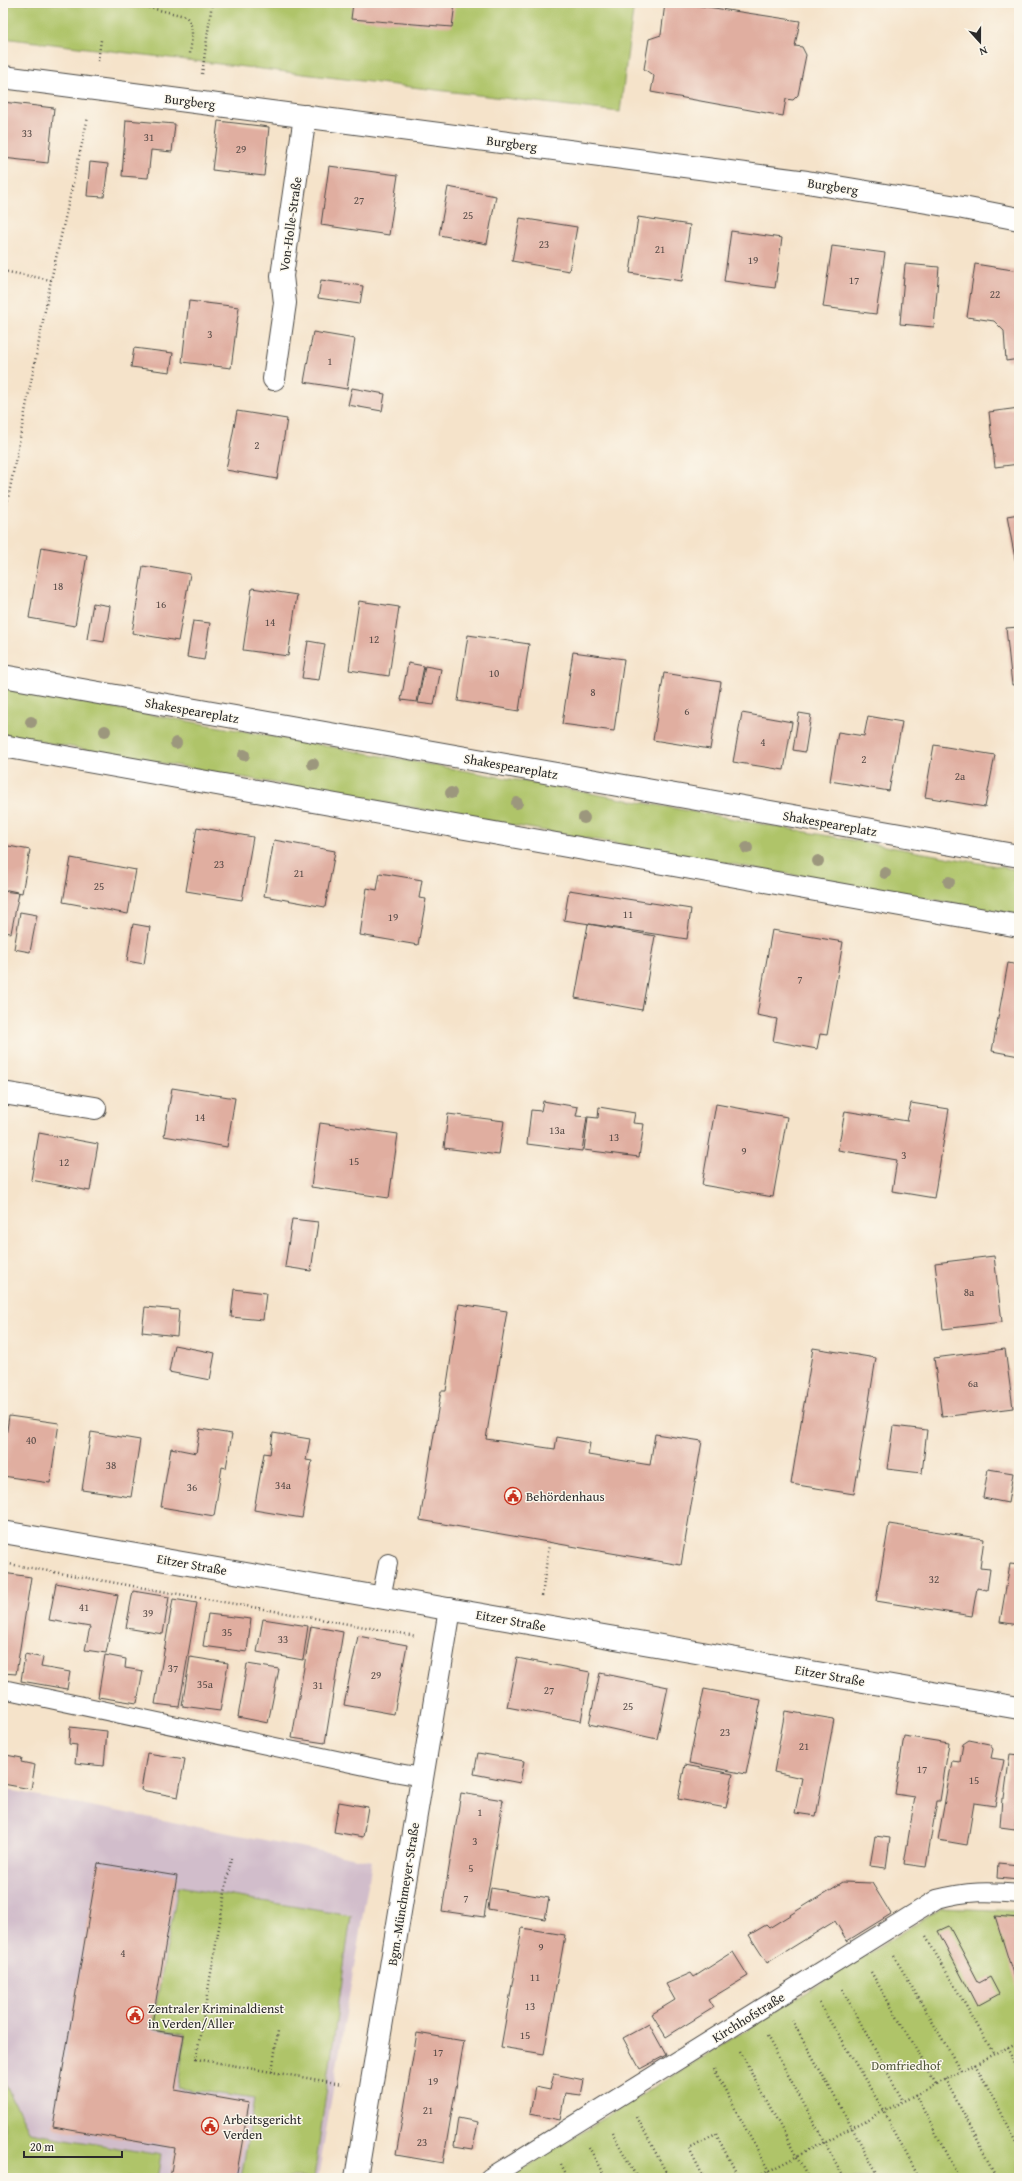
<svg xmlns="http://www.w3.org/2000/svg" width="1022" height="2181" font-family="'Gentium Book Plus',serif">
<style>
.industrial{fill:#d1bdcb}
.green{fill:#afc469;stroke:#6d784a}
.building{fill:#e0aea0}
.lines{fill:none;stroke-linecap:round;stroke-linejoin:round}
.service-casing{stroke:#494743;stroke-width:20}
.minor-casing{stroke:#494743;stroke-width:24}
.secondary-casing{stroke:#494743;stroke-width:24}
.path{stroke:#494743;stroke-width:2.5;stroke-dasharray:1 3;stroke-linecap:butt}
.service{stroke:#fff;stroke-width:18}
.minor{stroke:#fff;stroke-width:22}
.secondary{stroke:#fff;stroke-width:22}
.tree{fill:#9c977d}
.labels{text-anchor:middle;stroke-width:3;stroke-linejoin:round;paint-order:stroke}
.number-label{font-size:11px;fill:#584c48}
.street-label{font-size:13px;fill:#2b2b2b;stroke:#fbf7ec}
.poi-label{font-size:13px;fill:#2b2b2b;stroke:#fbf7ec;text-anchor:start}
.park-label{font-size:13px;fill:#53593e;stroke:#fbf7ec}
</style>
<rect width="100%" height="100%" fill="#fbf7ec"/>
<filter id="ink" filterUnits="userSpaceOnUse"><feTurbulence type="fractalNoise" baseFrequency=".025" numOctaves="2"/><feDisplacementMap in="SourceGraphic" scale="8" xChannelSelector="R" yChannelSelector="G"/><feConvolveMatrix kernelMatrix="1 2 1 2 8 2 1 2 1" color-interpolation-filters="sRGB"/></filter>
<filter id="wash" filterUnits="userSpaceOnUse"><feTurbulence type="fractalNoise" baseFrequency=".012" numOctaves="4" result="noise"/><feDisplacementMap in="SourceGraphic" scale="16" xChannelSelector="R" yChannelSelector="G"/><feGaussianBlur stdDeviation="0.9" result="paint"/><feColorMatrix in="noise" values="0 0 0 0 0 0 0 0 0 0 0 0 0 0 0 0 0 1.4 0 .05"/><feComposite in="paint" operator="in"/></filter>
<g filter="url(#wash)">
<rect width="100%" height="100%" fill="#f5e3ca"/>
<!-- industrial -->
<path class="industrial" d="M3,1789L372,1861L318,2178H3Z"/>
<!-- green -->
<path class="green" d="M3,3H634L620,112L3,38Z
M3,688L1019,870V915L3,735Z
M178,1887L351,1916L314,2178H241L255,2099L178,2088L185,2034L152,2028Z
M942,1908L1019,1911V2178H508Z
M3,2080L30,2133L161,2155L157,2178H3Z"/>
<g id="blocks">
<!-- building -->
<path class="building" d="M353,3H455L452,27L351,19Z
M665,3H681L800,21L795,46L802,47L806,55L798,95L793,100L786,99L783,116L651,92L654,76L644,69L649,39L661,35Z
M3,102L54,108L48,163L3,158Z
M126,120L175,124L172,152L151,150L148,178L122,176Z
M218,121L269,127L264,176L212,170Z
M90,162L108,164L104,197L87,196Z
M329,166L398,175L389,235L321,225Z
M448,187L496,196L487,244L439,235Z
M638,217L690,225L682,281L630,273Z
M520,218L577,227L569,271L512,261Z
M731,231L782,238L775,288L724,281Z
M832,246L885,253L876,314L823,307Z
M905,264L939,267L934,327L900,324Z
M975,264L1019,271V359L1006,361L1004,331L994,321L967,317Z
M321,280L363,286L360,304L318,298Z
M189,301L239,307L231,368L182,362Z
M313,332L355,339L347,389L304,382Z
M134,348L173,353L170,372L131,367Z
M352,388L385,394L382,411L348,405Z
M1019,408V464L995,467L989,412Z
M237,411L287,419L277,479L226,470Z
M1019,514V569H1017L1007,516Z
M41,547L87,555L75,626L29,618Z
M143,566L190,574L178,641L132,633Z
M252,588L297,595L288,656L243,650Z
M359,601L399,607L389,676L349,670Z
M93,603L110,606L104,642L87,639Z
M193,621L210,623L204,660L187,657Z
M1019,627V684L1012,685L1006,628Z
M468,635L529,644L519,711L458,701Z
M308,641L325,644L319,680L302,678Z
M573,652L624,659L614,731L562,724Z
M408,663L424,666L417,702L401,700Z
M425,666L441,669L434,705L418,703Z
M664,673L721,682L710,749L653,740Z
M742,713L792,722L784,770L733,762Z
M799,713L811,715L805,752L793,750Z
M868,716L902,722L889,791L830,781L838,732L864,736Z
M934,745L995,755L985,807L925,797Z
M197,827L253,837L242,900L186,891Z
M274,840L335,851L325,907L264,896Z
M3,845L30,850L22,893L3,889Z
M71,858L136,870L128,914L63,902Z
M380,873L422,880L419,898L426,899L418,945L360,935L367,888L377,890Z
M569,890L691,909L687,939L564,920Z
M3,891L19,893L11,933L3,932Z
M20,912L37,915L30,952L14,949Z
M133,924L150,927L144,964L127,961Z
M588,924L655,936L642,1010L575,998Z
M772,930L843,942L827,1035L820,1034L817,1049L773,1041L777,1019L757,1015Z
M1008,963L1019,965V1056L992,1051Z
M172,1088L235,1098L227,1147L164,1136Z
M543,1101L578,1107L576,1116L587,1117L582,1151L527,1144L531,1110L541,1111Z
M911,1103L949,1109L934,1198L892,1191L897,1160L838,1150L845,1111L907,1121Z
M716,1104L787,1117L773,1197L702,1185Z
M599,1107L635,1113L633,1123L644,1124L639,1157L584,1150L588,1117L598,1118Z
M448,1114L504,1121L499,1155L444,1148Z
M320,1123L398,1134L389,1198L311,1187Z
M39,1133L98,1144L90,1191L31,1180Z
M292,1219L318,1222L311,1271L285,1267Z
M994,1256L1002,1322L943,1329L935,1263Z
M234,1289L266,1293L263,1320L231,1317Z
M459,1304L507,1311L486,1439L555,1449L557,1437L590,1443L588,1455L650,1465L655,1434L702,1441L681,1565L420,1520L441,1391H446Z
M145,1307L179,1310L177,1336L142,1332Z
M174,1345L215,1353L210,1380L169,1372Z
M813,1348L876,1358L854,1494L791,1484Z
M1005,1349L1013,1408L942,1417L934,1358Z
M9,1416L59,1423L50,1483L3,1476V1458Z
M893,1426L927,1430L922,1473L887,1469Z
M200,1429L232,1434L226,1468L222,1467L214,1516L161,1507L171,1448L196,1453Z
M91,1432L140,1440L131,1497L82,1490Z
M273,1433L310,1439L306,1460L312,1461L302,1518L254,1510L264,1453L270,1454Z
M988,1469L1013,1473L1008,1503L983,1498Z
M889,1524L984,1539L980,1568L990,1569L987,1590L977,1588L972,1616L876,1601Z
M1010,1564L1019,1565V1625L1000,1622Z
M3,1573L31,1577L16,1674L3,1673Z
M56,1583L118,1595L106,1653L85,1650L90,1627L49,1620Z
M133,1591L169,1597L163,1634L126,1628Z
M173,1599L197,1603L179,1707L155,1704Z
M208,1614L251,1619L247,1652L203,1646Z
M263,1619L308,1626L303,1660L257,1652Z
M311,1626L343,1632L325,1743L292,1738Z
M358,1636L407,1645L394,1714L344,1705Z
M25,1654L43,1658L41,1667L70,1672L67,1689L21,1681Z
M105,1655L126,1659L125,1668L143,1671L137,1703L98,1697Z
M190,1657L228,1663L220,1711L182,1706Z
M517,1658L590,1672L581,1721L507,1707Z
M247,1664L279,1669L268,1723L238,1717Z
M600,1673L668,1687L657,1739L589,1724Z
M704,1689L761,1700L746,1774L689,1763Z
M785,1711L834,1719L816,1816L795,1813L802,1778L774,1772Z
M70,1727L107,1731L104,1766L75,1763L77,1745L69,1744Z
M904,1736L949,1743L940,1801H937L926,1867L904,1864L915,1797L895,1794Z
M969,1740L989,1744L993,1749L991,1758L1004,1760L995,1806L974,1803L967,1845L938,1840L952,1761L960,1762L963,1744Z
M147,1753L185,1759L178,1797L141,1790Z
M478,1753L524,1761L520,1783L474,1774Z
M1010,1754L1019,1755V1810L1016,1809L1015,1829L1000,1827L1002,1798H1004Z
M6,1755L22,1758L21,1762L35,1765L31,1789L3,1784V1758H5Z
M685,1765L733,1774L726,1808L678,1799Z
M461,1793L503,1800L484,1917L442,1911Z
M339,1802L368,1807L363,1837L334,1832Z
M875,1836L890,1838L886,1868L870,1866Z
M98,1863L177,1876L151,2030L184,2035L175,2090L249,2103L236,2178H170L175,2148L53,2127Z
M998,1863L1019,1865V1880L997,1878Z
M843,1882L872,1883L891,1914L847,1941L835,1921L767,1963L749,1935L766,1925L769,1928Z
M491,1888L549,1898L545,1919L488,1909Z
M995,1916L1019,1918V1993Z
M949,1926L979,1983L990,1977L999,1994L977,2006L938,1931Z
M522,1928L565,1935L544,2054L501,2047Z
M733,1952L748,1976L708,2000L713,2008L666,2037L652,2014L675,2000L666,1984L691,1973L694,1977Z
M649,2024L666,2055L640,2069L623,2038Z
M417,2033L464,2041L443,2163L396,2155Z
M554,2074L584,2080L581,2095L565,2093L560,2120L530,2114L535,2087L550,2090Z
M458,2118L478,2122L473,2149L454,2146Z"/>
</g>
</g>
<g filter="url(#ink)">
<use href="#blocks" fill-opacity="0" stroke="#494743" stroke-width="1"/>
<g class="lines">
<!-- service casing -->
<g class="service-casing">
<path id="service" d="M381,1598L388,1563
M3,1689L393,1772L422,1777
M489,2178L937,1899C967,1891 989,1891 1019,1894"/>
</g>
<!-- minor casing -->
<g class="minor-casing">
<path id="minor" d="M3,77L807,182L963,208L1019,219
M274,379L285,303L282,276L305,116
M3,676L1019,856
M3,746L1019,926
M3,1093L95,1108
M356,2178L450,1609"/>
</g>
<!-- secondary casing -->
<g class="secondary-casing">
<path id="secondary" d="M3,1532L1019,1708"/>
</g>
<!-- path -->
<path class="path" d="M129,3L185,16C196,25 191,41 190,54
M98,61L101,40
M202,74L212,3
M3,271L51,280
M3,524L51,280L88,117
M3,1563L416,1636
M542,1596L549,1545
M231,1858L196,2059L342,2084
M926,1937L994,2054
M894,1956L961,2071
M871,1972L936,2084
M842,1989L903,2101
M819,2003L884,2111L919,2178
M792,2020L880,2178
M767,2036L844,2178
M1007,2047L1019,2070
M740,2051L808,2178
M975,2063L1019,2146
M714,2069L772,2178
M272,2072L278,2031
M945,2079L998,2178
M915,2094L959,2178
M637,2117L669,2178
M612,2132L637,2178
M589,2147L605,2178
M561,2164L568,2178
M704,2178L689,2148L716,2134L739,2178
M755,2178L1019,2041"/>
<!-- service -->
<use href="#service" class="service"/>
<!-- minor -->
<use href="#minor" class="minor"/>
<!-- secondary -->
<use href="#secondary" class="secondary"/>
</g>
<!-- trees -->
<g class="tree">
<circle cx="31" cy="722" r="6"/>
<circle cx="105" cy="731" r="6"/>
<circle cx="176" cy="743" r="6"/>
<circle cx="244" cy="755" r="6"/>
<circle cx="313" cy="764" r="6"/>
<circle cx="451" cy="793" r="6"/>
<circle cx="517" cy="803" r="6"/>
<circle cx="584" cy="818" r="6"/>
<circle cx="747" cy="848" r="6"/>
<circle cx="818" cy="861" r="6"/>
<circle cx="885" cy="873" r="6"/>
<circle cx="949" cy="882" r="6"/>
</g>
</g>
<!-- icons -->
<defs>
<g id="civic-ring" transform="scale(0.9)"><circle r="9.5" fill="#fbf7ec" stroke="#c8321e" stroke-width="1.5"/><path d="M-.6-6.5H3V-4.5H.6V-3L4-1V1h2V6H-6V1h2V-1L-.6-3ZM-1.2 2.5V6h2.4V2.5Z" fill="#c8321e"/></g>
</defs>
<g fill-rule="evenodd">
<use href="#civic-ring" x="513" y="1496"/>
<use href="#civic-ring" x="135" y="2015"/>
<use href="#civic-ring" x="210" y="2126"/>
</g>
<g class="labels">
<!-- number labels -->
<g class="number-label">
<text x="27" y="137">33</text>
<text x="149" y="141">31</text>
<text x="241" y="153">29</text>
<text x="359" y="204">27</text>
<text x="468" y="219">25</text>
<text x="544" y="248">23</text>
<text x="660" y="253">21</text>
<text x="753" y="264">19</text>
<text x="854" y="284">17</text>
<text x="995" y="298">22</text>
<text x="210" y="338">3</text>
<text x="330" y="365">1</text>
<text x="257" y="449">2</text>
<text x="58" y="590">18</text>
<text x="161" y="608">16</text>
<text x="270" y="626">14</text>
<text x="374" y="643">12</text>
<text x="494" y="677">10</text>
<text x="593" y="696">8</text>
<text x="687" y="715">6</text>
<text x="763" y="746">4</text>
<text x="864" y="763">2</text>
<text x="960" y="780">2a</text>
<text x="219" y="868">23</text>
<text x="299" y="877">21</text>
<text x="99" y="890">25</text>
<text x="628" y="918">11</text>
<text x="393" y="921">19</text>
<text x="800" y="983">7</text>
<text x="200" y="1121">14</text>
<text x="557" y="1134">13a</text>
<text x="614" y="1141">13</text>
<text x="744" y="1155">9</text>
<text x="904" y="1159">3</text>
<text x="354" y="1165">15</text>
<text x="64" y="1166">12</text>
<text x="969" y="1296">8a</text>
<text x="973" y="1387">6a</text>
<text x="31" y="1444">40</text>
<text x="111" y="1469">38</text>
<text x="283" y="1489">34a</text>
<text x="192" y="1491">36</text>
<text x="934" y="1583">32</text>
<text x="84" y="1611">41</text>
<text x="148" y="1617">39</text>
<text x="227" y="1636">35</text>
<text x="283" y="1643">33</text>
<text x="173" y="1672">37</text>
<text x="376" y="1679">29</text>
<text x="205" y="1688">35a</text>
<text x="318" y="1689">31</text>
<text x="549" y="1694">27</text>
<text x="628" y="1710">25</text>
<text x="725" y="1736">23</text>
<text x="804" y="1750">21</text>
<text x="922" y="1773">17</text>
<text x="974" y="1784">15</text>
<text x="480" y="1816">1</text>
<text x="475" y="1845">3</text>
<text x="471" y="1872">5</text>
<text x="466" y="1902">7</text>
<text x="541" y="1951">9</text>
<text x="123" y="1957">4</text>
<text x="535" y="1981">11</text>
<text x="530" y="2010">13</text>
<text x="525" y="2039">15</text>
<text x="438" y="2056">17</text>
<text x="433" y="2085">19</text>
<text x="428" y="2114">21</text>
<text x="422" y="2146">23</text>
</g>
<!-- street labels -->
<g class="street-label">
<text transform="translate(190 101) rotate(7)" y="5">Burgberg</text>
<text transform="translate(512 143) rotate(8)" y="5">Burgberg</text>
<text transform="translate(833 186) rotate(9)" y="5">Burgberg</text>
<text transform="translate(290 224) rotate(-82)" y="5">Von-Holle-Straße</text>
<text transform="translate(192 710) rotate(10)" y="5">Shakespeareplatz</text>
<text transform="translate(511 766) rotate(10)" y="5">Shakespeareplatz</text>
<text transform="translate(830 823) rotate(10)" y="5">Shakespeareplatz</text>
<text transform="translate(192 1564) rotate(10)" y="5">Eitzer Straße</text>
<text transform="translate(511 1620) rotate(10)" y="5">Eitzer Straße</text>
<text transform="translate(830 1675) rotate(10)" y="5">Eitzer Straße</text>
<text transform="translate(403 1894) rotate(-81)" y="5">Bgm.-Münchmeyer-Straße</text>
<text transform="translate(748 2017) rotate(-32)" y="5">Kirchhofstraße</text>
</g>
<!-- poi labels -->
<g class="poi-label">
<text x="526" y="1501">Behördenhaus</text>
<text x="148" y="2013">Zentraler Kriminaldienst<tspan x="148" dy="15">in Verden/Aller</tspan></text>
<text x="223" y="2124">Arbeitsgericht<tspan x="223" dy="15">Verden</tspan></text>
</g>
<!-- park labels -->
<g class="park-label">
<text x="906" y="2070">Domfriedhof</text>
</g>
</g>
<!-- margin -->
<rect width="1022" height="2181" fill="none" stroke="#fbf7ec" stroke-width="16"/>
<!-- north arrow -->
<g transform="translate(980 42) rotate(159)" stroke="#fbf7ec" stroke-width="3" paint-order="stroke">
<path d="M0-3L7 15L0 10L-7 15Z" fill="#2b2b2b"/>
<text y="-6" font-size="11" font-weight="bold" text-anchor="middle" fill="#2b2b2b">N</text>
</g>
<!-- scale -->
<path d="M24 2151v6h98v-6" fill="none" stroke="#2b2b2b" stroke-width="2"/>
<text x="30" y="2151" font-size="12" fill="#2b2b2b" stroke="#fbf7ec" stroke-width="3" paint-order="stroke">20 m</text>
</svg>
